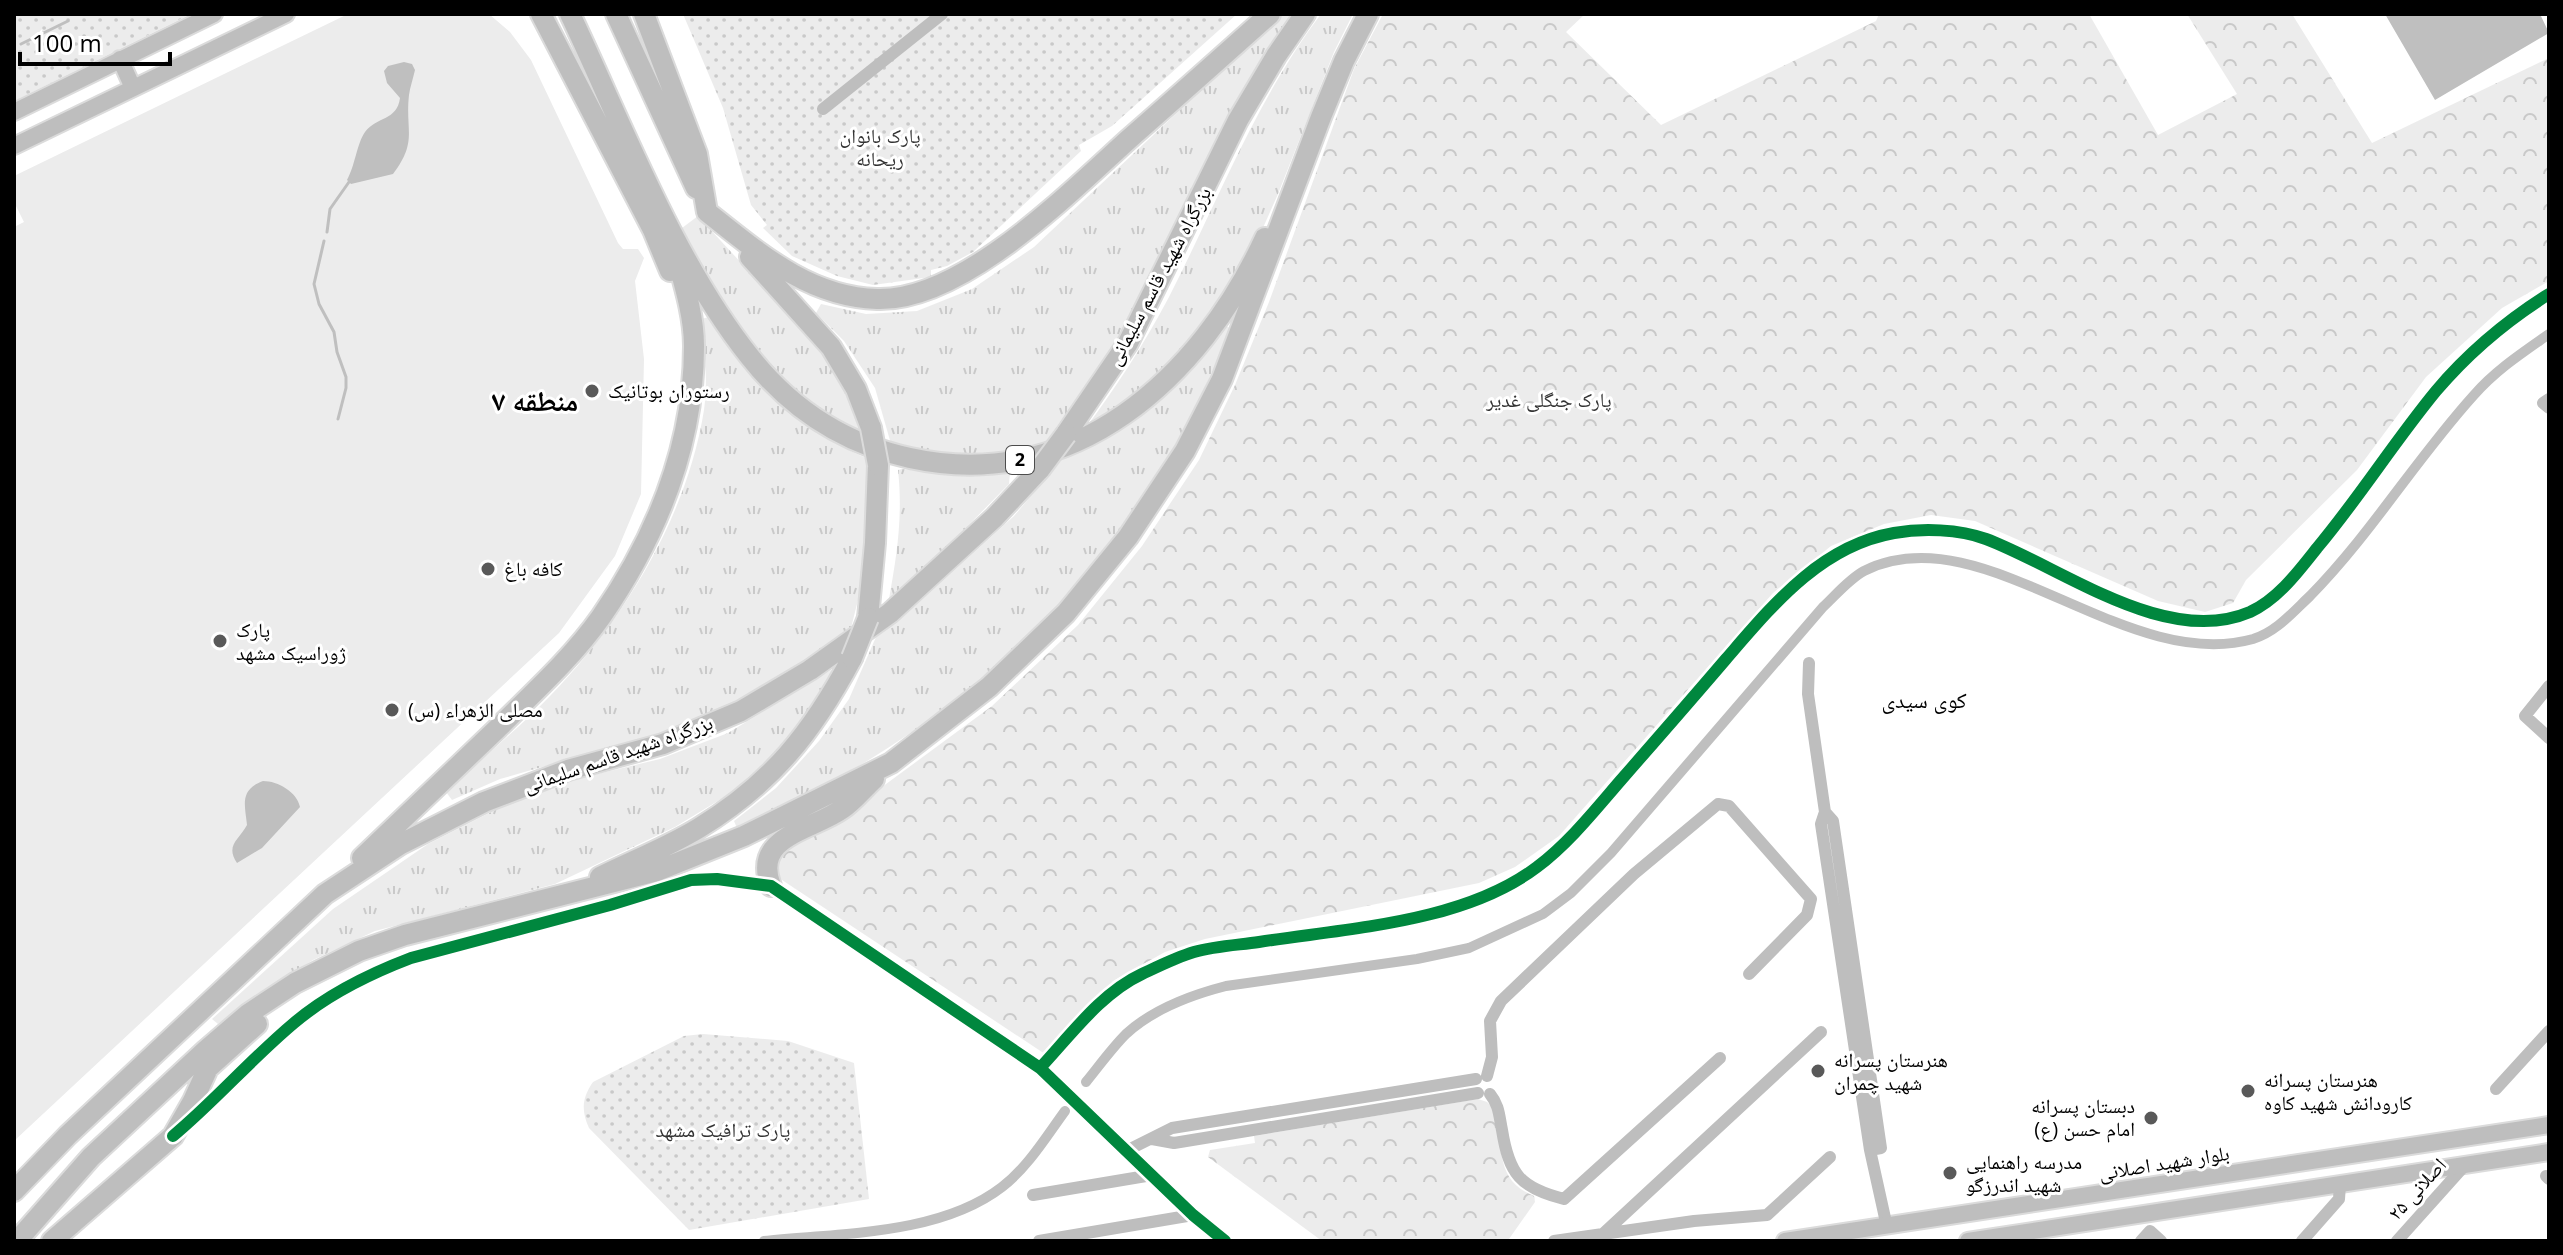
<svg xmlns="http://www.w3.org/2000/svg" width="2563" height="1255" font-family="'Open Sans','Noto Naskh Arabic',sans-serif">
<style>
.grass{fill:url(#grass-tufts)}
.forest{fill:url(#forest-crowns)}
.park{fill:url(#park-dots)}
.garden{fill:#ececec}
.water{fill:#bfbfbf}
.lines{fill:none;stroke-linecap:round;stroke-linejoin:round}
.stream{stroke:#bfbfbf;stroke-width:3}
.canal{stroke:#bfbfbf;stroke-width:10}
.major-casing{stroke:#dbdbdb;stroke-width:20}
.highway-casing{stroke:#dbdbdb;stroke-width:24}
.minor{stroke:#bebebe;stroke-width:12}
.major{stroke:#bebebe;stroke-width:16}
.highway{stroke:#bebebe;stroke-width:20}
.highway-bridge-casing{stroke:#dbdbdb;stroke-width:24;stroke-linecap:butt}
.highway-bridge{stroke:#bebebe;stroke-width:20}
.cycleway-casing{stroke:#fff;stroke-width:17}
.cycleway{stroke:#00873e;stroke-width:12}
.poi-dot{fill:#595959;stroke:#fff;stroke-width:3}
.labels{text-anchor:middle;stroke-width:6;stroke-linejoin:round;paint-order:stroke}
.shield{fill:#fff;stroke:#4c4c4c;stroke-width:2}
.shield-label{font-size:18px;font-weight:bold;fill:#000}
.park-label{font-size:20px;fill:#333;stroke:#fff}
.street-label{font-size:20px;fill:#000;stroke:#fff}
.poi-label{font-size:20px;fill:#000;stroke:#fff;text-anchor:start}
.neighbourhood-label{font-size:22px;fill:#000;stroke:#fff}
.district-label{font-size:28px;font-weight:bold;fill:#000;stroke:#fff}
</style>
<defs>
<pattern id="grass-tufts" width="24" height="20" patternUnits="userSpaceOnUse" patternTransform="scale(2)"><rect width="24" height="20" fill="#ececec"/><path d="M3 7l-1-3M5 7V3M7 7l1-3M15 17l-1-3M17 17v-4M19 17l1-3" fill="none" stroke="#c9c9c9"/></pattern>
<pattern id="forest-crowns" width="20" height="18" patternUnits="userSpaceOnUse" patternTransform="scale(2)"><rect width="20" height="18" fill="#ececec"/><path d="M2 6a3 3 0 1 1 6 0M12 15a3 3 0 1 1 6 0" fill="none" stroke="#c9c9c9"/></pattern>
<pattern id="park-dots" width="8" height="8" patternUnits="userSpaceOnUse" patternTransform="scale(2)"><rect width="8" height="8" fill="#ececec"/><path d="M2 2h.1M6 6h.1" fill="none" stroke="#c9c9c9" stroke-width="1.8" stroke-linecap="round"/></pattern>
</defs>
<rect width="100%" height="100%" fill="#fff"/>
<!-- grass -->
<path class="grass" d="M1282,14H1292C1221,113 1178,228 1119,335C1097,374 1068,409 1043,446L977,456L932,454L891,444L875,388L844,341L816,313L821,304L866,314L917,311L972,289L1034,247Z
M1321,14H1353L1334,52L1278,194L1251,255L1216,313L1142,394L1084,430C1116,388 1144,344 1169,297C1218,201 1256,100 1321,14Z
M698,216L824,353L853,409L859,431C844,423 829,416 815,406C752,364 718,293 682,228Z
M709,317C749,377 799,429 866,458L870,475L865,572L851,628L805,662L739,702L664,732L500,779L452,800L446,792C480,760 517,730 549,697C624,620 687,517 704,410C708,381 705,348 701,319Z
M1225,325L1231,329C1201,399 1166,469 1122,532C1058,623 966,700 872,758C829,785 782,806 737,828L734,821L776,788L819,741L849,699L876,637L904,616L1014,516L1062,459L1096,444L1151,409L1192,370Z
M902,469L967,476L1010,473L1009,484L951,543L889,599C897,555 903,515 898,470Z
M831,670L835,673L791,738L731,793L675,827L555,884L375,931L313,960L262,992L218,1024L212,1019L333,909L428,844L499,808L572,780L660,759L728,733Z"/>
<!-- forest -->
<path class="forest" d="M1383,14H1585L1566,32L1661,125L1876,21L1879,14H2089L2158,135L2237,94L2187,14H2292L2372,143L2549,58V281L2502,308L2426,377L2357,470L2246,580L2233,603L2205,612L2158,601L1975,521L1931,515L1884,524L1831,546L1773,593L1559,836L1515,867L1479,883L1205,939L1165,952L1113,981L1045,1054L773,874L781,848L848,812L992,706L1078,625L1142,546L1199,460L1235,385L1269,302L1354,69Z
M1478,1099L1487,1102L1496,1110C1504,1144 1493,1180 1534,1196L1535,1202L1509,1239L1497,1241H1322L1208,1157L1210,1150L1255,1143L1254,1136Z"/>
<!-- park -->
<path class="park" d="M14,14H191L14,101Z
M683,14H1237L1112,126L1079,145L1081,151L973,252L947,266L931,270V277L873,285L837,276L792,256L763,228L767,225L751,205L723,108Z
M703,1034L788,1041L854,1063L869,1199L689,1230L589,1128C581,1110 582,1098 593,1082L684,1036Z"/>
<!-- garden -->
<path class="garden" d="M348,14H489L510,32L531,60L618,243L623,249H638L644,258L635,281L644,359L641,494L615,556L559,633L14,1141V227L24,222L14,202V176Z"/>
<!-- water -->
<path class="water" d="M2385,14H2540L2549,33L2435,100Z
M404,62L412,64L415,70C413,79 410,87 409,95C405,131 418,141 393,174L351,184L347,180C355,166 357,143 365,132C377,116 397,121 400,98L387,83L384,71L388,66Z
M263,781C278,781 297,792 300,807L262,848L237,863C225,845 239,840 247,825C245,805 239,790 263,781Z"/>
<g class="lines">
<!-- stream -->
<path class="stream" d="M21,44L68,21
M327,232L330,209L349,182
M324,241L314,284L319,304L334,332L337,352L346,377V388L338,419"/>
<!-- canal -->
<path class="canal" d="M1086,1082C1099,1066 1112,1048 1126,1034C1153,1009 1191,995 1226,986L1417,959L1469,948L1543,914L1571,893L1611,853L1823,607C1835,596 1849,579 1864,571C1982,512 2124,675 2253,639C2276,632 2292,613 2310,596C2371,534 2416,459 2474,395C2496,370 2522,353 2549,334
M764,1241C840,1233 940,1235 1002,1187C1028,1167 1046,1137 1065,1111"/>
<!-- major casing -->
<g class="major-casing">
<path id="major" d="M120,59L133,88
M14,112L214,14
M14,146L286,14
M1785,1241L2549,1125
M1968,1241L2549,1152"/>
</g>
<!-- highway casing -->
<g class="highway-casing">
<path id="highway" d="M541,14L653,230L670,271
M570,14C622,124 674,262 750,357C791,409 845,444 910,458C1074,494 1200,378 1265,238
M616,14L696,188
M644,14L697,154L707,212C758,252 808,297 877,299C962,302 1069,193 1129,139C1176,98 1223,56 1270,14
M750,257L831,347L856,389L871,428
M1066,434L1128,343L1238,120L1276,56L1305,14
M868,618L875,543L878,465
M362,858C407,815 453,771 498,728C533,693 572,658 601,617C657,536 694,445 694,346C694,314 683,281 675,251
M600,877C632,861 668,847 699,828C772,783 812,733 852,658
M771,886C751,836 813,830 842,809C854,801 864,788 874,779
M14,1191L68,1135L325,894L401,844L484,802L568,770L663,744L741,711L810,670L890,613L995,517L1040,469
M17,1241L91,1157L206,1050L248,1014L295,983L359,951L405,935L657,871L744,836L891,763L989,687L1066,613L1128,537L1185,451L1222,379L1321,117L1344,61L1368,14
M52,1241L173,1136L193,1101L208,1068L257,1024"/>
</g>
<!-- minor -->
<path class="minor" d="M823,109L942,14
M2549,399L2543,403L2549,408
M1809,663L1808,694L1825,812L1821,824L1870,1150L1887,1227
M2549,686L2525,716L2549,738
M1825,812L1833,821L1881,1148L1870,1150
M1040,1068C1070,1036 1101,993 1142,974C1159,966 1177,957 1194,952C1215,946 1238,945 1259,942C1348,928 1463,923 1537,867C1569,843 1595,810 1621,780C1656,740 1691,700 1726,659C1772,606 1820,546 1894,533C1922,528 1959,529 1986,539C2063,568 2166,648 2250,612C2278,599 2298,572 2317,548C2359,498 2394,442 2436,391C2469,352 2506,321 2549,294
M1487,1076L1492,1057L1490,1021L1501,1001L1634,874L1718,804L1729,806L1811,899L1807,915L1749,974
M2496,1089L2549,1031
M1490,1094C1499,1105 1499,1115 1502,1130C1509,1174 1520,1188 1564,1199L1720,1058
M186,1125C222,1093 256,1055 293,1024C328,994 369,974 411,958L610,905L691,880L717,879L771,886L1040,1068L1193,1215L1225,1241
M1152,1139L1174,1143L1478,1093
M1126,1151L1172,1128L1476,1079
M2546,1176L2549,1179
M1033,1195L1152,1175
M1604,1233L1821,1032
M1039,1241L1193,1215
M1554,1241L1694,1221L1767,1215L1830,1157
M2141,1241L2150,1231L2161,1241
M2302,1241L2339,1199L2340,1184
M2397,1241L2466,1164"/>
<!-- major -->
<use href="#major" class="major"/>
<!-- highway -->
<use href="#highway" class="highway"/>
<!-- highway-bridge casing -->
<g class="highway-bridge-casing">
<path id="highway-bridge" d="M871,428L878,465
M1040,469L1066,434
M852,658L868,618"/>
</g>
<!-- highway-bridge -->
<use href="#highway-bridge" class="highway-bridge"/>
<!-- cycleway casing -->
<g class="cycleway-casing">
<path id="cycleway" d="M1040,1068C1070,1036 1101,993 1142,974C1159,966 1177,957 1194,952C1215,946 1238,945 1259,942C1348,928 1463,923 1537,867C1569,843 1595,810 1621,780C1656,740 1691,700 1726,659C1772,606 1820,546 1894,533C1922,528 1959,529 1986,539C2063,568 2166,648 2250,612C2278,599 2298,572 2317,548C2359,498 2394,442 2436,391C2469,352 2506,321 2549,294
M173,1136C215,1101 251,1059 294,1023C328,994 369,974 411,958L610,905L691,880L717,879L771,886L1040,1068L1193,1215L1225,1241"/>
</g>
<!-- cycleway -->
<use href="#cycleway" class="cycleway"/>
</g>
<!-- markers -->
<g class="poi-dot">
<circle cx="592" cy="391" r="8"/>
<circle cx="488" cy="569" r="8"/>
<circle cx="220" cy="641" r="8"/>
<circle cx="392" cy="710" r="8"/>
<circle cx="1818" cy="1071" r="8"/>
<circle cx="2248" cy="1091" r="8"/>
<circle cx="2151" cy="1118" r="8"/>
<circle cx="1950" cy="1173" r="8"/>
</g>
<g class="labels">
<!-- shield labels -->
<rect class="shield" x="1006" y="446" width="28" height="28" rx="6"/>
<g class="shield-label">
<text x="1020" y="466">2</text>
</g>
<!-- park labels -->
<g class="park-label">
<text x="880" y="143">پارک بانوان<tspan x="880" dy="23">ریحانه</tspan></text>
<text x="1549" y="407">پارک جنگلی غدیر</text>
<text x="723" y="1137">پارک ترافیک مشهد</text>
</g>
<!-- street labels -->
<g class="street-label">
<text transform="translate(1159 276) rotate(-62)" y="7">بزرگراه شهید قاسم سلیمانی</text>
<text transform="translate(618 754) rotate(-19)" y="7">بزرگراه شهید قاسم سلیمانی</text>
<text transform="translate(2164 1163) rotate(-9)" y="7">بلوار شهید اصلانی</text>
<text transform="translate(2417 1189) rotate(-48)" y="7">اصلانی ۲۵</text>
</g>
<!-- poi labels -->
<g class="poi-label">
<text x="608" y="398">رستوران بوتانیک</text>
<text x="504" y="576">کافه باغ</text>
<text x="236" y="637">پارک<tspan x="236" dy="23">ژوراسیک مشهد</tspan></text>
<text x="408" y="717">مصلی الزهراء (س)</text>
<text x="1834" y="1067">هنرستان پسرانه<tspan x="1834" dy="23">شهید چمران</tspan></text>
<text x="2264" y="1087">هنرستان پسرانه<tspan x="2264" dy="23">کارودانش شهید کاوه</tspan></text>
<text x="2135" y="1113" text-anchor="end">دبستان پسرانه<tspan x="2135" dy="23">امام حسن (ع)</tspan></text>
<text x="1966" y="1169">مدرسه راهنمایی<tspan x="1966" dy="23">شهید اندرزگو</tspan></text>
</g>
<!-- neighbourhood labels -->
<g class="neighbourhood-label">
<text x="1924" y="708">کوی سیدی</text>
</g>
<!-- district labels -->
<g class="district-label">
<text x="535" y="411">منطقه ۷</text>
</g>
</g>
<!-- border -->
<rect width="2563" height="1255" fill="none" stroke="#000000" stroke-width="32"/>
<!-- scale -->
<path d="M20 52v12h150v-12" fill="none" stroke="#000000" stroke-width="4"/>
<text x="32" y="52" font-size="24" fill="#000000" stroke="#ffffff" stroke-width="6" paint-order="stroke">100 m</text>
</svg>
